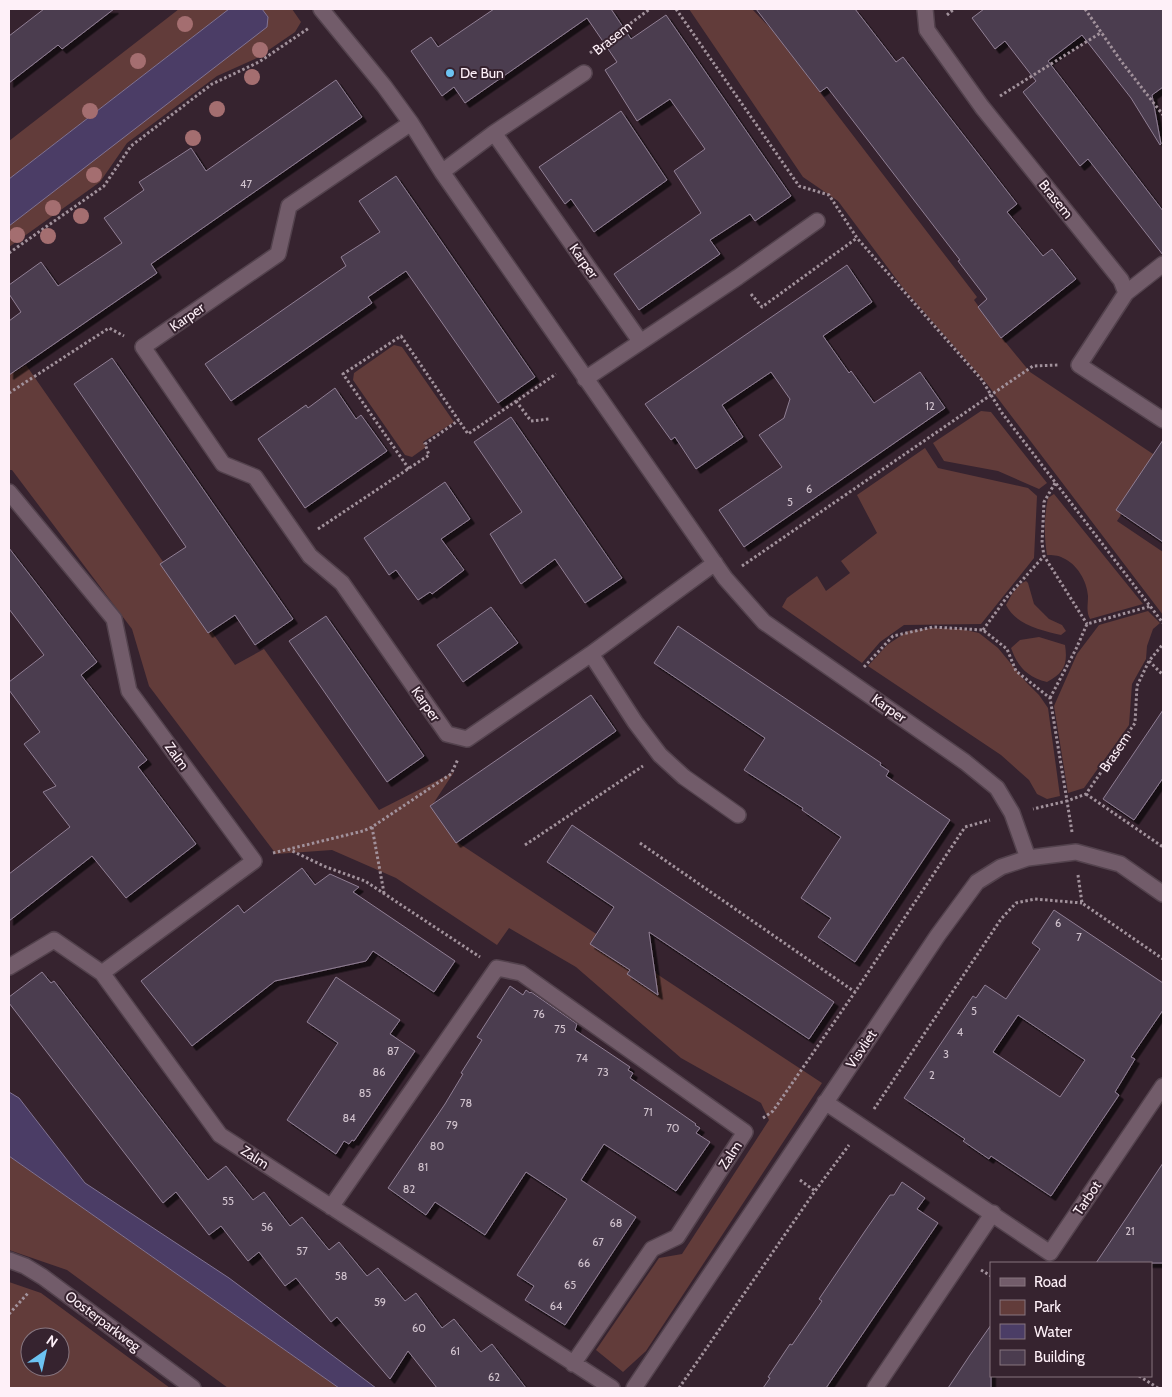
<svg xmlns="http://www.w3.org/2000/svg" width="1172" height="1397" font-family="Cabin,sans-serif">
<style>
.green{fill:#623c3a;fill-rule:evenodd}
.water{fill:#4b3d66;stroke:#817392}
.building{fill:#4b3c4f;stroke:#907f94;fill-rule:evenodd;filter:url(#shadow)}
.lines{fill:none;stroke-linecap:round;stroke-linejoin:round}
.minor-casing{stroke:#53424d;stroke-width:18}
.path{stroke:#a2929c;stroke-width:3;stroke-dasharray:2.5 2.5;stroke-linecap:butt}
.minor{stroke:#725c6a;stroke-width:15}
.tree{fill:#a46e70}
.poi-dot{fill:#6cc3f2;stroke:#36232f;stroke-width:2}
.labels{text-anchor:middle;stroke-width:4;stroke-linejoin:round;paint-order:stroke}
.number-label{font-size:11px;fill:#d1c3ce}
.street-label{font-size:14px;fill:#fef0f8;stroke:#36232f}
.poi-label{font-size:14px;fill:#fef0f8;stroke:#36232f;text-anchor:start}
</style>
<defs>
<filter id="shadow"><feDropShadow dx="4.5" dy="4.5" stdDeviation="0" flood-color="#0009"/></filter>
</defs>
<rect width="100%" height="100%" fill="#36232f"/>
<!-- green -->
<path class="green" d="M179,9H229L9,179V141Z
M262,9H292L301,22L295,32L257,58L217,76L127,143L100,182L9,247V226L128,133L268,17Z
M689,9H752L773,31L977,297L974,300L998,333L1030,372L1159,458L1117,521L1163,552V615L987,384L903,288L838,201L803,177Z
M394,345L402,347L454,422L423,442L426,447L412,457L405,455L353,380L354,373Z
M9,364L15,372L26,365L235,665L264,649L379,810L454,772L433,804L460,844L822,1083L646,1351L623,1372L596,1350L659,1258L682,1254L769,1120L761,1103L681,1058L576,967L509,928L497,945L396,878L332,850L276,854L149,686L132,629L12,470H9Z
M981,411L991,412L1047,483L1039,489L998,471L944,461L933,443Z
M925,448L938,468L1028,488L1037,496L1034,558L981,624L904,625L880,642L862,663L782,607L787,598L817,576L826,591L850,573L841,561L877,533L857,495Z
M1054,494L1143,604L1090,619C1086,612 1088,605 1088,596C1087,581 1077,564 1063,558C1058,555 1052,555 1047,555C1044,536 1044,516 1048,498Z
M1026,581L1028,583L1034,604L1049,619L1062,625L1066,631L1061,635C1041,630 1016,625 1006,605C1011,596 1016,585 1026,581Z
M1148,611L1160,623L1153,629L1147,646L1146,659L1132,684L1129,725L1084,788L1068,793L1054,706L1077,654L1099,625Z
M932,628L961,629L979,633L998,648L1026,682L1039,695L1048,708L1060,796L1047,799L1037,794L1029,780L1001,755L868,666L887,645L908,631Z
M1039,637L1065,645C1068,664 1064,673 1047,682C1027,677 1018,667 1011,648L1020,640Z
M9,1156L339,1388H228L67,1270L9,1250Z
M9,1282L41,1293L170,1388H9ZM30,1337H60V1367H30Z"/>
<!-- water -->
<path class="water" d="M229,9H262L268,17L267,27L9,226V179Z
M9,1092L19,1098L85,1183L229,1278L376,1388H339L9,1156Z"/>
<!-- building -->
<path class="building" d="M44,9H114L62,49L58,45L9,83V36Z
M494,9H611L631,39L666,15L791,196L755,221L750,214L710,240L720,254L639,310L614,274L701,213L674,171L705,149L670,99L637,121L605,70L617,62L587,18L465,103L454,87L442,96L411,51L431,37L438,47Z
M756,9H855L896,62L903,57L1017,204L1007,212L1043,256L1052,249L1076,279L1001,338L978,307L987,299L958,261L960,260L827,87L820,92Z
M984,9H1163V87L1152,95L1161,144L1160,145L1131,98L1082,35L1048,61L1163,211V255L1088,159L1080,166L1023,92L1036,81L1005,41L995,49L972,18Z
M336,80L362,117L151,264L157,273L9,375V321L21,312L9,294V285L41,262L58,286L122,243L104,218L144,190L139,182L191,148L206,171Z
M621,111L667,180L594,232L571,199L565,204L539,167Z
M396,176L535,377L498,403L406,271L368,297L372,303L231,401L205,364L346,266L341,257L380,232L359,201Z
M847,265L872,302L823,336L849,373L851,371L874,403L920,372L945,408L744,547L719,510L782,467L759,435L784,418L790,399L771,372L722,405L743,437L696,469L675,437L671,440L645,404Z
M112,358L293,619L255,645L235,615L208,633L160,564L186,547L74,384Z
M335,388L356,419L361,415L387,451L305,508L258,439L306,405L308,408Z
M511,417L622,578L585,603L555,559L521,584L490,534L522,512L474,442Z
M1163,440V542L1116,510Z
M445,482L470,519L441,539L464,570L432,594L430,592L418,600L396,570L389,575L364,538Z
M9,548L97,662L81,675L147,760L138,767L196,844L126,898L92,856L9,921V874L70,827L43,792L56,786L24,744L40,732L9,690V682L44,655L9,609Z
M491,607L518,643L463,682L437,645Z
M326,616L424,756L387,782L289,641Z
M678,626L881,763L880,765L889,771L886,776L950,820L855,962L818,937L831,918L801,898L841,837L802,810L803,808L744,770L765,738L654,663Z
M591,695L616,731L456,843L430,806Z
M1163,710V778L1134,820L1103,799Z
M572,825L834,1002L809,1039L649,932L658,995L627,974L630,970L590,944L614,907L547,862Z
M302,868L315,885L330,874L359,887L353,892L455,961L434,992L373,951L366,961L275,981L192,1046L141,981L238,905L244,913Z
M1054,910L1163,983V1010L1131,1057L1135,1059L1115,1092L1119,1095L1051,1196L991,1156L989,1159L963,1141L965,1139L904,1098L973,996L976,998L985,985L1006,999L1040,949L1032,943ZM1018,1015L1085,1060L1060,1097L993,1052Z
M42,972L51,983L54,981L208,1180L226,1166L253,1200L264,1192L290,1226L302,1217L329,1250L339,1242L367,1276L378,1268L405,1301L416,1293L442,1328L454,1319L481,1352L492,1344L526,1388H437L408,1351L390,1379L337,1317L331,1322L296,1278L285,1286L259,1252L248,1261L221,1226L209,1235L176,1192L163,1203L9,1003V997Z
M336,977L400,1020L390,1034L415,1051L354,1141L352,1140L349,1144L344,1141L336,1154L287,1120L338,1043L307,1022Z
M510,986L523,995L526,990L530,993L531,992L577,1024L575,1030L630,1067L628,1070L633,1073L630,1078L696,1124L695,1125L700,1128L696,1133L710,1142L676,1191L604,1144L581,1180L636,1217L565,1325L525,1300L534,1286L517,1275L567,1199L526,1172L485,1235L435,1202L426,1215L388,1188L445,1104L463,1074L461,1073L482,1040L477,1037Z
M1163,1163V1263H1096L1127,1217Z
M902,1182L925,1198L917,1209L938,1223L872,1320L826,1388H763L770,1378L768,1377L790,1344L792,1345L822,1301L819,1299L865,1231L890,1195H894Z
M991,1325V1388H948L970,1355Z"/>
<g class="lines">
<!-- minor casing -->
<g class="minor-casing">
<path id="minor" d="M321,9L384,86L411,123L442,172L725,578L764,622L965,762L997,788L1012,813L1028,858
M925,9L927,30L982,107L1121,280L1126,293L1079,365L1163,420
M411,123L289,206L278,254L143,347L223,464L255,477L310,556L342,583L447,734L467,739L591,654L715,563
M494,133L640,341
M442,172L494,133L584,73
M1126,293L1163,264
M585,379L738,277L817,221
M9,492L114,619L129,691L254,861L102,973
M591,654L635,722L660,755L684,777L738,815
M9,967L54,940L102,973L220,1135L612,1388
M825,1102L1050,1253L1163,1086
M331,1207L497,968L521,973L745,1132L677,1237L652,1249L573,1364
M9,1260L25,1266L43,1277L193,1388
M634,1388L938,935L977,882L1001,867L1028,858L1076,852L1120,864L1163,894
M875,1388L993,1213"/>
</g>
<!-- path -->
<path class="path" d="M676,9L799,186L829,195L857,238L982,380L1002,413L1163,623
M1085,9L1121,61L1163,115
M947,15L954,9
M590,53L650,9
M1000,96L1102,32
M9,253L104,186L131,146L212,84L259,62L309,28
M751,294L762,307L857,238
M9,393L109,328L124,336
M516,401L531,421L549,419
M409,469L343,374L401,336L468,434L556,374
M1055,483L1044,502L1042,543L1044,556L1087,624
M318,529L429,455L425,444L459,420
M742,566L1033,366L1058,365
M983,630L1007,597L1044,556
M1149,661L1163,675
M864,667L893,636L933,627L983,630L1007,649L1016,671L1050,698L1067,801L1033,809
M1050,698L1076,649L1087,624L1151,606
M1086,794L1163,847
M372,827L384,893
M1072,832L1067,801L1086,794L1135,723L1137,686L1149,661L1163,644
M640,843L855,992L965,827L990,820
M525,845L643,766
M288,849L326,867L365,881L480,957
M273,853L363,831L372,827L451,774L458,759
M1078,875L1082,903L1163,959
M874,1109L1001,919L1016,903L1035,899L1082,903
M763,1118L773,1111L855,992
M800,1180L815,1191
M981,1270L991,1276
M9,1314L29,1292
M1139,1376L1158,1388
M679,1388L815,1191L849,1145"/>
<!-- minor -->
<use href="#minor" class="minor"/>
</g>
<!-- trees -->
<g class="tree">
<circle cx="185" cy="24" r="8"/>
<circle cx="260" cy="50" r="8"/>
<circle cx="138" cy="61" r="8"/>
<circle cx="252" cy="77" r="8"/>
<circle cx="217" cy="109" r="8"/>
<circle cx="90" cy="111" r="8"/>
<circle cx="193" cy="138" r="8"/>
<circle cx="94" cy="175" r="8"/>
<circle cx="53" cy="208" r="8"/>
<circle cx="81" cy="216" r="8"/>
<circle cx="17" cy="235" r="8"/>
<circle cx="48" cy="236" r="8"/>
</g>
<!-- markers -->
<circle class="poi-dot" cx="450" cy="73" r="5"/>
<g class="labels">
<!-- number labels -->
<g class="number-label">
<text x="246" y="188">47</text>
<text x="930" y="410">12</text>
<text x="809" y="493">6</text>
<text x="790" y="506">5</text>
<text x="1058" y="927">6</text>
<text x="1079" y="941">7</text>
<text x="974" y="1015">5</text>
<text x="539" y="1018">76</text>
<text x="560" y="1033">75</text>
<text x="960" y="1036">4</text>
<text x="393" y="1055">87</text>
<text x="946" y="1058">3</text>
<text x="582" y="1062">74</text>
<text x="379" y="1076">86</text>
<text x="603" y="1076">73</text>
<text x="932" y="1079">2</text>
<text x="365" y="1097">85</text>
<text x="466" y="1107">78</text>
<text x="648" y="1116">71</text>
<text x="349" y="1122">84</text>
<text x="452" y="1129">79</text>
<text x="673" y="1132">70</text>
<text x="437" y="1150">80</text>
<text x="423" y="1171">81</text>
<text x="409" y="1193">82</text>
<text x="228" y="1205">55</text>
<text x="616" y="1227">68</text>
<text x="267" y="1231">56</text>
<text x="1130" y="1235">21</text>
<text x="598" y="1246">67</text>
<text x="302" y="1255">57</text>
<text x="584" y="1267">66</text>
<text x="341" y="1280">58</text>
<text x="570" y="1289">65</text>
<text x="380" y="1306">59</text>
<text x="556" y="1310">64</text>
<text x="419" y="1332">60</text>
<text x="455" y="1355">61</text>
<text x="494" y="1381">62</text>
</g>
<!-- street labels -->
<g class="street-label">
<text transform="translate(612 38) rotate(-38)" y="5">Brasem</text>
<text transform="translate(1056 199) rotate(51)" y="5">Brasem</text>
<text transform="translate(584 261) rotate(55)" y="5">Karper</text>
<text transform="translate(187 317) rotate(-35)" y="5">Karper</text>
<text transform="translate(426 704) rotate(55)" y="5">Karper</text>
<text transform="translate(889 708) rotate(35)" y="5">Karper</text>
<text transform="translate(1115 752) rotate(-56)" y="5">Brasem</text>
<text transform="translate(177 756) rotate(54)" y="5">Zalm</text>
<text transform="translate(861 1049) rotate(-56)" y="5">Visvliet</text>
<text transform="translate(730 1155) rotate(-57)" y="5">Zalm</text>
<text transform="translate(255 1157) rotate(33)" y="5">Zalm</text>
<text transform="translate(1087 1198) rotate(-56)" y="5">Tarbot</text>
<text transform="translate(103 1321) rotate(37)" y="5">Oosterparkweg</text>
</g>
<!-- poi labels -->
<g class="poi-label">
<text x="460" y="78">De Bun</text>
</g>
</g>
<!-- border -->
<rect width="1172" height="1397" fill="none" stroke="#fef0f8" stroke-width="20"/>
<!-- legend -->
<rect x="990" y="1262" width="162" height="115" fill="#36232f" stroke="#86757f"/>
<rect x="1000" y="1278" width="25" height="8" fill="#725c6a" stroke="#86757f"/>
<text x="1034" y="1287" font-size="15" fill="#fef0f8">Road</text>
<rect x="1000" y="1300" width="25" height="15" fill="#623c3a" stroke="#86757f"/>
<text x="1034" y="1312" font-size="15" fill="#fef0f8">Park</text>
<rect x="1000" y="1324" width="25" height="15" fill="#4b3d66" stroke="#86757f"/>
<text x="1034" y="1337" font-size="15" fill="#fef0f8">Water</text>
<rect x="1000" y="1350" width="25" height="15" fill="#4b3c4f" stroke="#86757f"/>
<text x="1034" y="1362" font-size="15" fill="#fef0f8">Building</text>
<!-- north arrow -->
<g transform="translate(45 1352) rotate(34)"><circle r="24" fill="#36232f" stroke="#86757f"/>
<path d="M0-4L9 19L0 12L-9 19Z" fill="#6cc3f2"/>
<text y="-8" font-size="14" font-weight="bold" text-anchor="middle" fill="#fef0f8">N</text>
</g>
</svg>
